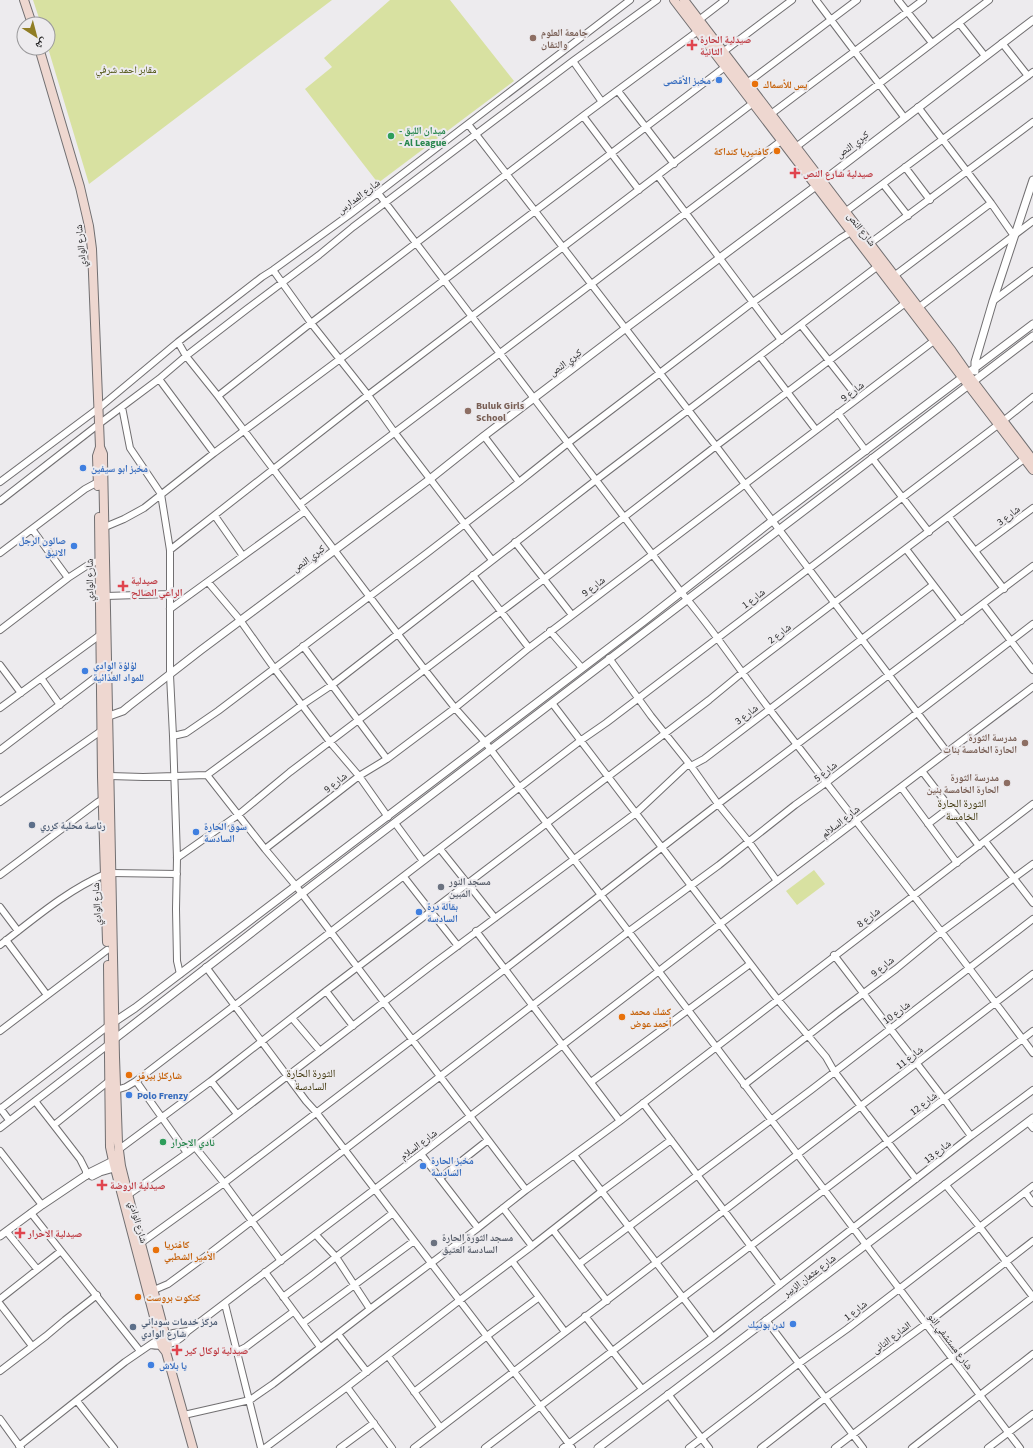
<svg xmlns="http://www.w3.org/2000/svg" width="1033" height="1448" font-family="'Source Sans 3','Noto Naskh Arabic',sans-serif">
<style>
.green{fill:#d8e1a1}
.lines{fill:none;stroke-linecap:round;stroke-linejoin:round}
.minor-casing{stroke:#716f71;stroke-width:8}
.tertiary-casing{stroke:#716f71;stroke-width:9}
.secondary-casing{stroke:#716f71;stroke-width:10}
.minor{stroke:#fff;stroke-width:6}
.tertiary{stroke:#fff;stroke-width:7}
.secondary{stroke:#eed7d0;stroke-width:8}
.education-dot{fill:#8d6e63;stroke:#edebee;stroke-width:1.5}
.health-dot{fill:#e0444e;stroke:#edebee;stroke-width:1.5}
.shop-dot{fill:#3f7fe0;stroke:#edebee;stroke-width:1.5}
.food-dot{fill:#e8710a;stroke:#edebee;stroke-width:1.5}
.leisure-dot{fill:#2e9e5b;stroke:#edebee;stroke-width:1.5}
.service-dot{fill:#5c6f8a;stroke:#edebee;stroke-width:1.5}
.worship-dot{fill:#6b7280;stroke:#edebee;stroke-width:1.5}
.labels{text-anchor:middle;stroke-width:4;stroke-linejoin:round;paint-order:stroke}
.education-label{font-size:10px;font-weight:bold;fill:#785e54;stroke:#edebee;text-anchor:start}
.health-label{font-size:10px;font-weight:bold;fill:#be3a42;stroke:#edebee;text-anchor:start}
.park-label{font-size:10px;fill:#464c07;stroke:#edebee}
.shop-label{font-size:10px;font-weight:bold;fill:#366cbe;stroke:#edebee;text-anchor:start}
.food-label{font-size:10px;font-weight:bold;fill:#c56008;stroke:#edebee;text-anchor:start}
.leisure-label{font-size:10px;font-weight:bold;fill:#27864d;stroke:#edebee;text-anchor:start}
.street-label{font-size:10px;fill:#1e1e1f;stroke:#edebee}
.service-label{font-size:10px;font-weight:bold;fill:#4e5e75;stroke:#edebee;text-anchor:start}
.worship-label{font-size:10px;font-weight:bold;fill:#5b616d;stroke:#edebee;text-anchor:start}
.neighbourhood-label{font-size:11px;fill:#3a3106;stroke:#edebee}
</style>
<rect width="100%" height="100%" fill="#edebee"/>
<!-- green -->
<path class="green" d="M33,0H332L89,184L48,48V24H41Z
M390,0H450L514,81L378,183L305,89L332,67L324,58Z
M814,870L825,884L797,905L786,891Z"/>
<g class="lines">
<!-- minor casing -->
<g class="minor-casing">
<path id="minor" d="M816,0L904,117
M898,0L932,43
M699,20L725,0
M959,23L985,56
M1002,43L1028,76
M723,52L792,0
M573,61L602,102
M747,83L857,0
M618,91L674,164
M918,107L991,203L1014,236
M771,114L923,0
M583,116L639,190
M468,124L716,446L947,752
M796,147L989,0
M905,167L930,200
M658,176L781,340
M883,184L908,216
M378,193L681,592C713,629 740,671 770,710C858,824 947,937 1033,1053
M845,212L1033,72
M869,244L1033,122
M273,270L311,323L368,395L395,433L492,560
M894,276L991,203
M993,301L1033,271
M918,308L1033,221
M801,325L858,398
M178,342L186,356L218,396L425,670L455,708L485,742L1020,1448
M760,356L816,430
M159,379L214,453
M218,396L311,323L583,116L698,31
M122,407L130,448L161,494L170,550V675L173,736L177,858L176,909L177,961L180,974
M838,413L866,451
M1003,421L1033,397
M484,436L519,482
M872,458L929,532
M0,482L99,408L178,342L262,277L273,270L349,215L630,0
M0,501L99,424L159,379L186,356L247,309L319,255L353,227L573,61L657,0
M300,504L781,141
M215,516L243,556
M949,517L1004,589
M105,527L124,519L144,508L214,453L340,359L725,67
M32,529L68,578
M515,542L572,615
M906,549L961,621
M170,550L368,395L753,103
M975,551L1033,508
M0,553L85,489L98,482
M473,575L529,648
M208,582L240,620L274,668L330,742L359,776L388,817
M106,596L170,594
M983,604L1033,670
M170,609L305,511
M0,630L68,578L91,563L99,561
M550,631L582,668
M303,646L387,759
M609,658L651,716L691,766L718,804L749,842L777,881
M0,665L21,693
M41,678L60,705
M552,703L778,1000L826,1057L834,1071L916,1179
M0,708L100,635
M173,736L186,733L218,711L427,553L519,482L568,443L753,302L841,238L851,232
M0,750L100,674
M922,771L979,846
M110,776L143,777L207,775
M901,787L957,863
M0,802L101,731
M395,823L423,861
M928,824L949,808
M985,841L1033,903
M265,849L359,776L387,759L455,708L529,648L935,340
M440,849L495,918
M177,858L238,815L290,772L544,579L716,446L908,301
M112,873L177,874
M0,875L98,802L103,799H106
M404,877L458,946
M0,907L18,931
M476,931L620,1121
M6,940L47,995
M0,945C34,919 66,891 105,874
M834,955L944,1099L971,1136
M206,967L306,1101L316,1112L572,1448
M326,991L353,1026
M292,1018L320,1051
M0,1031L107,950
M136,1081L187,1153
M211,1081L237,1114
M591,1082L750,964
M744,1085L837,1013L896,969L941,932L1033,864
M116,1090L126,1087L136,1081L580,741L606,723L999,424
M35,1101L80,1159L86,1171V1176
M643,1103L780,1285
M0,1108L9,1120
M0,1109L108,1026
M1028,1122L1033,1128
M54,1125L109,1081
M0,1128L109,1044
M195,1147L224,1183L281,1261
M118,1150L211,1081L326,991L709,700L743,672L1024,459
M0,1151L42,1205
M421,1154L478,1228
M574,1155L713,1337
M440,1178L488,1140
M945,1184L979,1226L1033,1297
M526,1190L296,886L265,849L207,775L302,705L332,685L596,480L878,266
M1025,1192L1033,1203
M128,1195L187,1153L432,965L636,813L686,766H691L704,759L933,585
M503,1208L532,1246
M31,1213L140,1351
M553,1230L607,1301
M7,1232L37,1269
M316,1235L336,1257L370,1309
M141,1243L224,1183L505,969L718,804L1033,566
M512,1261L565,1332
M579,1264L811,1090L1033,919
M265,1272L320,1347
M154,1290L168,1284L210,1253L628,932L719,865L795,805L827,782L1033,624
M283,1297L310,1277L393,1213
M0,1299L61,1251
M0,1304L32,1346
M225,1304L261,1448
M585,1316L642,1389
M766,1320L863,1448
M303,1323L414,1241
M338,1334L367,1372
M151,1345C167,1348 178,1343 188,1331L421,1154L720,924L1033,687
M236,1352L246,1347L293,1312
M388,1356L440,1427
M0,1371L46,1336L65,1320L97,1295
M347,1387L392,1448
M414,1392L487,1336L538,1298
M668,1394L709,1448
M77,1401L114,1448
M184,1415L250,1400L273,1384L370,1309L478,1228L526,1190L620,1121L1033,804
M0,1419L21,1448
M19,1446L125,1362L160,1338L173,1333L188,1331
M265,1448L347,1387L460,1300L532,1246L602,1191L671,1140
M340,1448L374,1423
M414,1448L1033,974
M485,1448L1033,1031
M563,1448L713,1337L971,1136L1033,1090
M689,1448L798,1364L847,1329L1033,1186
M761,1448L825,1398L926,1324L1033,1241
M835,1448L1033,1297
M912,1448L1033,1354
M988,1448L1033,1414"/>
</g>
<!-- tertiary casing -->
<g class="tertiary-casing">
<path id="tertiary" d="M975,371V362L993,301L1033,180
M109,716L123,711L129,706L201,650L430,479L484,436L626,328L816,186L1033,20
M111,1024L135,1008L643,622L772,521L1033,324
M112,1041L313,885L1033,336
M92,1176L100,1172L114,1168
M0,1236L42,1205L91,1172L113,1161
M598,1448L1033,1118"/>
</g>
<!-- secondary casing -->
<g class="secondary-casing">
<path id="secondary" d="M24,0L32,24
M674,0L1033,470
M684,0L952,351L973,381L1033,460
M39,48L80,187L89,226L92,249L100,447L103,454V461L115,1057L118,1143L121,1166L133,1214L168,1345L166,1352
M98,486L97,456L100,447
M99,517L102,777L107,942
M108,965L110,1147L113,1161L162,1347L166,1352L193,1448"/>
</g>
<!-- minor -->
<use href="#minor" class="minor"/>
<!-- tertiary -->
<use href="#tertiary" class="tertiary"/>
<!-- secondary -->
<use href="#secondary" class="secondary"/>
</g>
<!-- markers -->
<g class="education-dot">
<circle cx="533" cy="38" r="4"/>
<circle cx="468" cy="411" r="4"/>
<circle cx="1025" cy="743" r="4"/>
<circle cx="1007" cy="783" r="4"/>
</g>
<g class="health-dot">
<path d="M690 39h4v4h4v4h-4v4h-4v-4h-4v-4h4z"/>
<path d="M793 167h4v4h4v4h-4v4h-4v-4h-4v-4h4z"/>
<path d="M121 580h4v4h4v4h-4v4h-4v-4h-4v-4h4z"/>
<path d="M100 1179h4v4h4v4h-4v4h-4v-4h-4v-4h4z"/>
<path d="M18 1227h4v4h4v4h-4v4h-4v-4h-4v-4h4z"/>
<path d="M175 1344h4v4h4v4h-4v4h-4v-4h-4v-4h4z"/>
</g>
<g class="shop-dot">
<circle cx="719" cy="80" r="4"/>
<circle cx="83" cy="468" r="4"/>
<circle cx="74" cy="546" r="4"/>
<circle cx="85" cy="671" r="4"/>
<circle cx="196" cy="832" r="4"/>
<circle cx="419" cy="912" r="4"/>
<circle cx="129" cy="1095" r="4"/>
<circle cx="423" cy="1166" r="4"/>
<circle cx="793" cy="1324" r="4"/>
<circle cx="151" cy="1365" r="4"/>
</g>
<g class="food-dot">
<circle cx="755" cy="84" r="4"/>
<circle cx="777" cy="151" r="4"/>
<circle cx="622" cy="1017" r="4"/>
<circle cx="129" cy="1075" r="4"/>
<circle cx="156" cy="1250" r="4"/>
<circle cx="138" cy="1297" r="4"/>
</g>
<g class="leisure-dot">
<circle cx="391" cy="136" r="4"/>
<circle cx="163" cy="1142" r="4"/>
</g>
<g class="service-dot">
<circle cx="32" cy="825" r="4"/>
<circle cx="133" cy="1327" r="4"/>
</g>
<g class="worship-dot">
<circle cx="441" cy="887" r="4"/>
<circle cx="434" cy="1243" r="4"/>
</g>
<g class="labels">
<!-- education labels -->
<g class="education-label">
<text x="541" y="36">جامعة العلوم<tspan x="541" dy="12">والتقان</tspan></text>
<text x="476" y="409">Buluk Girls<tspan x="476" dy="12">School</tspan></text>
<text x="1017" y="741" text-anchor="end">مدرسة الثورة<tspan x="1017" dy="12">الحارة الخامسة بنات</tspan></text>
<text x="999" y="781" text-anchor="end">مدرسة الثورة<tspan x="999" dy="12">الحارة الخامسة بنين</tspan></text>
</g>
<!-- health labels -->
<g class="health-label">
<text x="700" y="43">صيدلية الحارة<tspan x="700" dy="12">الثانية</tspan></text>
<text x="803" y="177">صيدلية شارع النص</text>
<text x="131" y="584">صيدلية<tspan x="131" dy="12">الراعي الصالح</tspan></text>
<text x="110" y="1189">صيدلية الروضة</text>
<text x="28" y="1237">صيدلية الاحرار</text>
<text x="185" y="1354">صيدلية لوكال كير</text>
</g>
<!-- park labels -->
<g class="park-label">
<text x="126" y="73">مقابر احمد شرفي</text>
</g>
<!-- shop labels -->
<g class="shop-label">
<text x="711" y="84" text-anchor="end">مخبز الأقصى</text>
<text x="91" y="472">مخبز ابو سيفين</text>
<text x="66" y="544" text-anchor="end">صالون الرجل<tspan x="66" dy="12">الانيق</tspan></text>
<text x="93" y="669">لؤلؤة الوادي<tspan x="93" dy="12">للمواد الغذائية</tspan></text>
<text x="204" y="830">سوق الحارة<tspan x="204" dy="12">السادسة</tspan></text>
<text x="427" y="910">بقالة درة<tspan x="427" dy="12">السادسة</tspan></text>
<text x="137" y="1099">Polo Frenzy</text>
<text x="431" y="1164">مخبز الحارة<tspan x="431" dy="12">السادسة</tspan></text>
<text x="785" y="1328" text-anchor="end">لدن بوتيك</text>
<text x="159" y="1369">يا بلاش</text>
</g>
<!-- food labels -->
<g class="food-label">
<text x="763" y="88">يس للأسماك</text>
<text x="769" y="155" text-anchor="end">كافتيريا كنداكة</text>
<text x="630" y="1015">كشك محمد<tspan x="630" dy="12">أحمد عوض</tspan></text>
<text x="137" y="1079">شاركلز بيرقر</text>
<text x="164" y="1248">كافتريا<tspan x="164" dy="12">الأمير الشطبي</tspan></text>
<text x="146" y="1301">كتكوت بروست</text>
</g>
<!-- leisure labels -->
<g class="leisure-label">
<text x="399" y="134">- ميدان الليق<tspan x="399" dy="12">- Al League</tspan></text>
<text x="171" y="1146">نادي الاحرار</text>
</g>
<!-- street labels -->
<g class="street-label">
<text transform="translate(852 144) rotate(-37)" y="4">كبري النص</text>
<text transform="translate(358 196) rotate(-37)" y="4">شارع المدارس</text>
<text transform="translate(862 229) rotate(52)" y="4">شارع النص</text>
<text transform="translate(80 246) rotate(-96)" y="4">شارع الوادي</text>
<text transform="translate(565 362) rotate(-37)" y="4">كبري النص</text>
<text transform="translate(852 391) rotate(-37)" y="4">شارع 9</text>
<text transform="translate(1008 515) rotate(-37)" y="4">شارع 3</text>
<text transform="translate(308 558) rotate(-37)" y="4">كبري النص</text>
<text transform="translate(89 580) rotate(-91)" y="4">شارع الوادي</text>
<text transform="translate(593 586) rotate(-37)" y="4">شارع 9</text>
<text transform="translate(753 598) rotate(-37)" y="4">شارع 1</text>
<text transform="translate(779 633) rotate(-37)" y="4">شارع 2</text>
<text transform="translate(746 714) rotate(-37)" y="4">شارع 3</text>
<text transform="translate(825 771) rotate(-38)" y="4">شارع 5</text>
<text transform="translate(335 782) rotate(-38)" y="4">شارع 9</text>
<text transform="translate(840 821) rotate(-38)" y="4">شارع السلالم</text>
<text transform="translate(96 904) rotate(-93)" y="4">شارع الوادي</text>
<text transform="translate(868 917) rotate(-37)" y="4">شارع 8</text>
<text transform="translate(882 966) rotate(-38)" y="4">شارع 9</text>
<text transform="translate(896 1012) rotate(-37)" y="4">شارع 10</text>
<text transform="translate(909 1057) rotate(-38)" y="4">شارع 11</text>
<text transform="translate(923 1103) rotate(-38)" y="4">شارع 12</text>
<text transform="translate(418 1144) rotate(-37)" y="4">شارع السلام</text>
<text transform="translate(937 1151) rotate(-38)" y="4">شارع 13</text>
<text transform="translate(139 1222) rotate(74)" y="4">شارع الوادي</text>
<text transform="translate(809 1275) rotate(-37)" y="4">شارع عثمان الزبير</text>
<text transform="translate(855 1310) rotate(-38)" y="4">شارع 1</text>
<text transform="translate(891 1337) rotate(-37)" y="4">الشارع التانى</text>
<text transform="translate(951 1341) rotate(53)" y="4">شارع مستشفي النو</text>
</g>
<!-- service labels -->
<g class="service-label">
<text x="40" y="829">رئاسة محلية كرري</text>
<text x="141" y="1325">مركز خدمات سوداني<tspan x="141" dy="12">شارع الوادي</tspan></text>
</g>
<!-- worship labels -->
<g class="worship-label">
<text x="449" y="885">مسجد النور<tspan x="449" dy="12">المبين</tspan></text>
<text x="442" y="1241">مسجد الثورة الحارة<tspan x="442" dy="12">السادسة العتيق</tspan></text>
</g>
<!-- neighbourhood labels -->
<g class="neighbourhood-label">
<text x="962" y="807">الثورة الحارة<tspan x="962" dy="13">الخامسة</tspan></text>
<text x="311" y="1077">الثورة الحارة<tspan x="311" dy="13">السادسة</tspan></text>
</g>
</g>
<!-- north arrow -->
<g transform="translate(36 36) rotate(144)"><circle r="19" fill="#edebee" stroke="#9a999b"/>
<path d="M0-3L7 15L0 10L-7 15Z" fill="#907d24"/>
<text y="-6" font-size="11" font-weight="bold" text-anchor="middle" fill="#1e1e1f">ش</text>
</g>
</svg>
